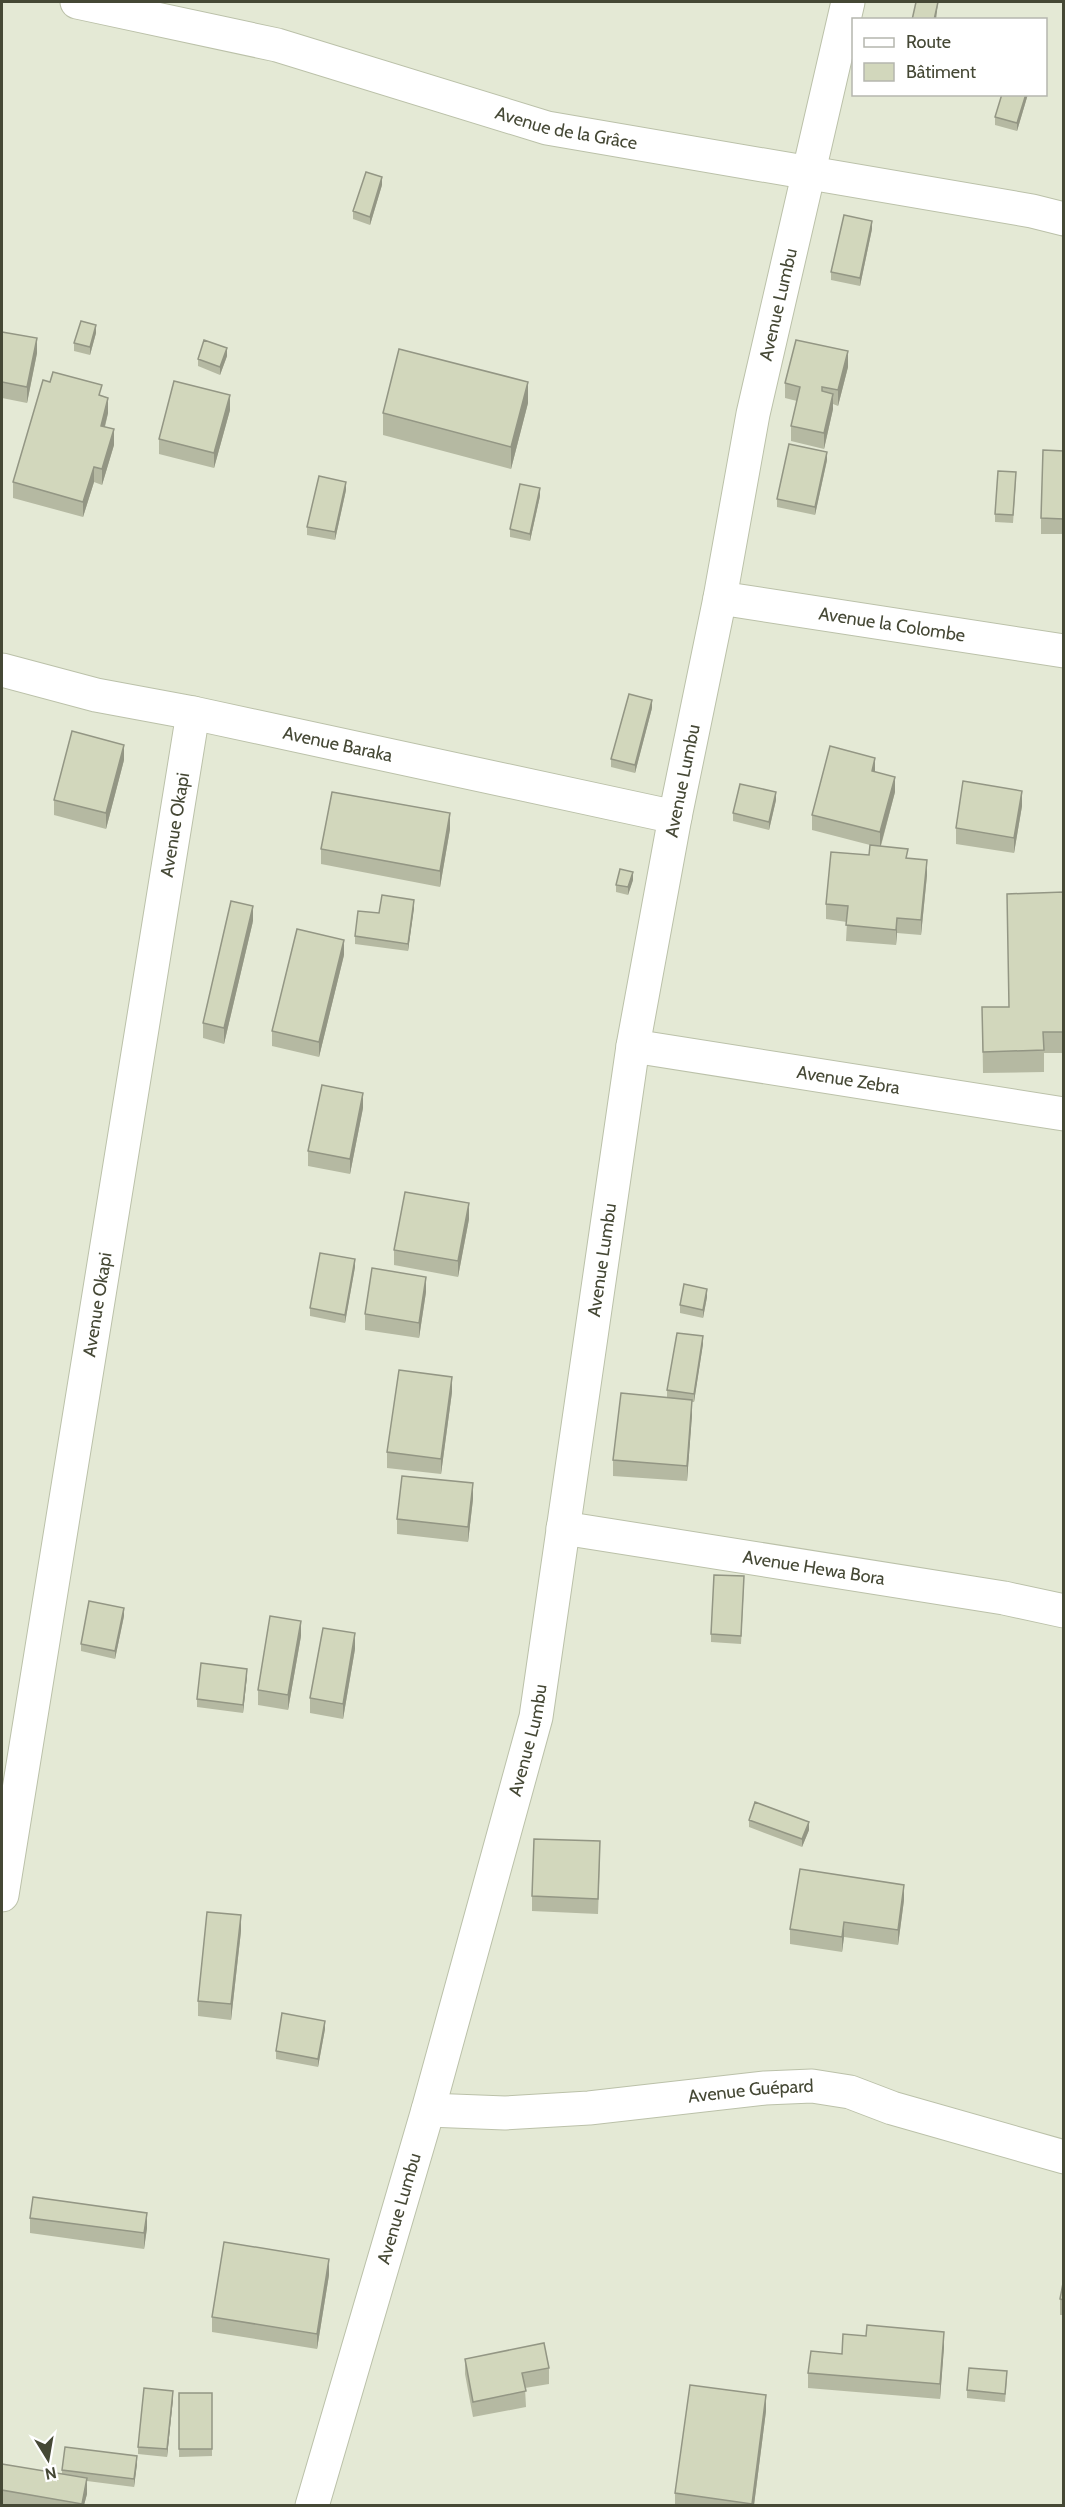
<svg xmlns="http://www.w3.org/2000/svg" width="1065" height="2507" font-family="Cabin,sans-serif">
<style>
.residential{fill:#e4e9d5;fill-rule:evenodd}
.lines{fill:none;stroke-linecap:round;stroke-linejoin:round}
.minor-casing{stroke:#bbc1a9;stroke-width:35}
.minor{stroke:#fff;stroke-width:33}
.wall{fill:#b5b9a2}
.shaded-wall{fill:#939684}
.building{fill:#d2d7bc;stroke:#939684;stroke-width:1.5}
.labels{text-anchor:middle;stroke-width:4.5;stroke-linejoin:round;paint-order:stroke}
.street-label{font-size:18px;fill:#454835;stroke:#fff}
</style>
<rect width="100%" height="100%" fill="#f1f5e7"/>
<!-- residential -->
<path class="residential" d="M2,2H1063V2505H2ZM854,20H1046V94H854Z"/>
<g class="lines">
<!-- minor casing -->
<g class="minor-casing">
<g id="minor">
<path id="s1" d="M77,2L277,45L547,128L1032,211L1064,219"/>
<path id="s2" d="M720,598L1064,651"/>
<path id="s3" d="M2,670L96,695L193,713L675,817"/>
<path id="s4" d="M633,1046L1064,1114"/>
<path id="s5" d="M563,1528L1004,1598L1064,1611"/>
<path id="s6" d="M2,1895L193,713"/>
<path id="s7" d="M428,2110L505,2113L589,2108L765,2088L812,2086L850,2092L892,2108L1064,2157"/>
<path id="s8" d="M312,2506L428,2110L536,1717L633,1046L675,817L720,598L753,414L848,2"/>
</g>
</g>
<!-- minor -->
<use href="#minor" class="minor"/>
</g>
<!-- wall -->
<path class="wall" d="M1028,94L1017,131L995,125V117Z
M382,185L370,225L353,219V211Z
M872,229L860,286L831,280V272Z
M2,332L37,353L27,403L2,398Z
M96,333L90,355L74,351V343Z
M227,356L220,375L198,366V359Z
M848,367L838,406L833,404V409L824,449L791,441V426L797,401L785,398V383Z
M102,396L108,413L105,427L114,445L102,485L94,482L83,517L13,498V482Z
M528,403L511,469L383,435V413Z
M230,410L214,468L159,454V439Z
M1064,451V534H1041V518Z
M827,460L815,515L777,507V499Z
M1016,480L1013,523L995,522V514Z
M346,490L335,540L307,535V527Z
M540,496L530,541L510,537V529Z
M652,708L635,773L611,767V759Z
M124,760L106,829L54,815V800Z
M875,772L895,792L881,846L908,858L927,875L921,935L897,933L896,945L846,941L847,922L826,919V904L869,855L870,845L812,830V815Z
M776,800L769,830L733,821V813Z
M1022,806L1014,853L956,844V828Z
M450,829L440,887L321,864V849Z
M633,880L628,895L616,892V885Z
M1064,892V1053H1044V1072L983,1073L982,1007H1009Z
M414,908L408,951L355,944V936Z
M253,921L224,1044L203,1038V1023Z
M344,955L319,1057L272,1046V1031Z
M363,1108L350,1174L308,1166V1151Z
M469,1219L458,1277L394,1265V1250Z
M355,1267L345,1323L310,1316V1308Z
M426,1292L419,1338L365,1330V1314Z
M707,1297L703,1318L680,1313V1305Z
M703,1344L694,1402H692V1415L687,1481L613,1476V1460L667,1398V1390Z
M452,1392L441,1474L387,1468V1452Z
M473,1499L468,1542L397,1534V1519Z
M744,1584L741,1644L711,1642V1634Z
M124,1616L115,1659L81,1651V1644Z
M301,1636L288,1710L258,1705V1690Z
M355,1649L343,1719L310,1713V1698Z
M247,1676L243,1713L197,1707V1699Z
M749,1820L809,1830L802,1847L749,1827Z
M600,1856L598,1914L532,1911V1896Z
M904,1900L898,1945L844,1937L842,1952L790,1944V1929Z
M241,1931L231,2020L198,2016V2001Z
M325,2029L318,2067L276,2059V2051Z
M30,2218L147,2228L144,2249L30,2233Z
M329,2275L317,2349L212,2332V2317Z
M1064,2278V2315H1060V2299Z
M944,2347L940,2399L808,2388V2373L842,2354Z
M465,2359L549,2368V2384L525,2388L526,2407L473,2417L465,2374Z
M1007,2379L1005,2402L967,2398V2390Z
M179,2393H212V2456L179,2457Z
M173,2399L167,2457L138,2454V2447Z
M766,2411L754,2505H675V2493Z
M2,2464L62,2474V2470L137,2464L134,2487L87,2481V2494L84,2505H2Z"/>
<!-- shaded-wall -->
<path class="shaded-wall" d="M938,2L936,20H934Z
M1026,94H1028L1017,131V123Z
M382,177V185L370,225V217Z
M872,221V229L860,286V278Z
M96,325V333L90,355V347Z
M37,338V353L27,403V387Z
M227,348V356L220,375V367Z
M848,351V367L838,406V390Z
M528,382V403L511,469V447Z
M833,394V409L824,449V433Z
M230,395V410L214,468V453Z
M108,398V413L101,441V426Z
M114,429V445L102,485V469Z
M827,452V460L815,515V507Z
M94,467V482L83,517V502Z
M346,482V490L335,540V532Z
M540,488V496L530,541V534Z
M652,700V708L635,773V765Z
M124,745V760L106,829V813Z
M875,758V773L872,771Z
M895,777V792L880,848V832Z
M1022,791V806L1014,853V838Z
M776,792V800L769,830V822Z
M450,813V829L440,887V871Z
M927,860V875L921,935V920Z
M633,872V880L628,895V887Z
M414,900V908L408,951V944Z
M253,906V921L224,1044V1028Z
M897,918V933L896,945V930Z
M344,940V955L319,1057V1042Z
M363,1093V1108L350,1174V1159Z
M469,1203V1219L458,1277V1261Z
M355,1259V1267L345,1323V1315Z
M426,1277V1292L419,1338V1323Z
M707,1289V1297L703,1318V1310Z
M703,1336V1344L694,1402V1394Z
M452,1377V1392L441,1474V1459Z
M692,1400V1415L687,1481V1466Z
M473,1483V1499L468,1542V1527Z
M124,1608V1616L115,1659V1651Z
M301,1621V1636L288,1710V1695Z
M355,1633V1649L343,1719V1704Z
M247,1669V1676L243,1713V1705Z
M809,1822V1830L802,1847V1839Z
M904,1885V1900L898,1945V1930Z
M241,1915V1931L231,2020V2004Z
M844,1922V1937L842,1952V1937Z
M325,2021V2029L318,2067V2059Z
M147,2213V2228L144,2249V2233Z
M329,2259V2275L317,2349V2334Z
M944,2332V2347L940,2399V2384Z
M173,2391V2399L167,2457V2449Z
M766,2395V2411L754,2505H752Z
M137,2456V2464L134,2487V2479Z
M87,2478V2494L84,2505H82Z"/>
<!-- building -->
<path class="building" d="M916,2H938L934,20H912Z
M1002,94H1026L1017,123L995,117Z
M366,172L382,177L370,217L353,211Z
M844,215L872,221L860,278L831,272Z
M81,321L96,325L90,347L74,343Z
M2,332L37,338L27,387L2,382Z
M204,340L227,348L220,367L198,359Z
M796,340L848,351L838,390L822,387V391L833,394L824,433L791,426L800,387L785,383Z
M399,349L528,382L511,447L383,413Z
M53,372L102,385L99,395L108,398L101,426L114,429L102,469L94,467L83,502L13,482L43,380L50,382Z
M174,381L230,395L214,453L159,439Z
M789,444L827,452L815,507L777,499Z
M1043,450L1064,451V519L1041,518Z
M998,471L1016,472L1013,515L995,514Z
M319,476L346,482L335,532L307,527Z
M520,484L540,488L530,534L510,529Z
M629,694L652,700L635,765L611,759Z
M72,731L124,745L106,813L54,800Z
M830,746L875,758L872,771L895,777L880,832L812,815Z
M963,781L1022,791L1014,838L956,828Z
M740,784L776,792L769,822L733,813Z
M332,792L450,813L440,871L321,849Z
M870,845L908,849L906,858L927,860L921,920L897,918L896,930L846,925L848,906L826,904L831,852L869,855Z
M620,869L633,872L628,887L616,885Z
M1064,892V1032H1043L1044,1050L983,1052L982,1007H1009L1007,894Z
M382,895L414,900L408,944L355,936L358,911L379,913Z
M231,901L253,906L224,1028L203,1023Z
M297,929L344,940L319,1042L272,1031Z
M322,1085L363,1093L350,1159L308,1151Z
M405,1192L469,1203L458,1261L394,1250Z
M320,1253L355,1259L345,1315L310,1308Z
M372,1268L426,1277L419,1323L365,1314Z
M684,1284L707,1289L703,1310L680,1305Z
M677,1333L703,1336L694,1394L667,1390Z
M399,1370L452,1377L441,1459L387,1452Z
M621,1393L692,1400L687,1466L613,1460Z
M402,1476L473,1483L468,1527L397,1519Z
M714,1575L744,1576L741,1636L711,1634Z
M89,1601L124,1608L115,1651L81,1644Z
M270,1616L301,1621L288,1695L258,1690Z
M323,1628L355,1633L343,1704L310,1698Z
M201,1663L247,1669L243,1705L197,1699Z
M755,1802L809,1822L802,1839L749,1820Z
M534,1839L600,1841L598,1899L532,1896Z
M800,1869L904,1885L898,1930L844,1922L842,1937L790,1929Z
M207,1912L241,1915L231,2004L198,2001Z
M282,2013L325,2021L318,2059L276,2051Z
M33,2197L147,2213L144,2233L30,2218Z
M224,2242L329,2259L317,2334L212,2317Z
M1064,2278V2300L1060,2299Z
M867,2325L944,2332L940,2384L808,2373L811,2351L842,2354L843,2334L866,2336Z
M544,2343L549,2368L522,2373L526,2391L473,2402L465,2359Z
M969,2368L1007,2371L1005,2394L967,2390Z
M690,2385L766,2395L752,2504L675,2493Z
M144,2388L173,2391L167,2449L138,2447Z
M179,2393H212V2449H179Z
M65,2447L137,2456L134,2479L62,2470Z
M2,2464L87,2478L82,2504L2,2490Z"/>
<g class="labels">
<!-- street labels -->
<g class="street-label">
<text dy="6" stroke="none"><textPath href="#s1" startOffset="506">Avenue de la Grâce</textPath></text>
<text dy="6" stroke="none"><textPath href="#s8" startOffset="2254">Avenue Lumbu</textPath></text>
<text dy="6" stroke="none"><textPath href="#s2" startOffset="174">Avenue la Colombe</textPath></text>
<text dy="6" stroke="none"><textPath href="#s3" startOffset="344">Avenue Baraka</textPath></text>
<text dy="6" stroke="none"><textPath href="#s8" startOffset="1768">Avenue Lumbu</textPath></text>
<text dy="6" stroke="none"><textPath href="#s6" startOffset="1084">Avenue Okapi</textPath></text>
<text dy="6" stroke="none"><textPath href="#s4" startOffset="218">Avenue Zebra</textPath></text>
<text dy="6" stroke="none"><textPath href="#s8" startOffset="1282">Avenue Lumbu</textPath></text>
<text dy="6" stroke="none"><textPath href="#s6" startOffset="598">Avenue Okapi</textPath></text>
<text dy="6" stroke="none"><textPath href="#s5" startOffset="254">Avenue Hewa Bora</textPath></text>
<text dy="6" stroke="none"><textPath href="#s8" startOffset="796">Avenue Lumbu</textPath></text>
<text dy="6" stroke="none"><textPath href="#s7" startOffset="324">Avenue Guépard</textPath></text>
<text dy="6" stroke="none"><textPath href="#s8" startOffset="310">Avenue Lumbu</textPath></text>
</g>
</g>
<!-- border -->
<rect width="1065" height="2507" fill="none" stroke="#454835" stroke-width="6"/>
<!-- legend -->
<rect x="852" y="18" width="195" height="78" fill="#ffffff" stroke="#b5b6ae" stroke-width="1.5"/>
<rect x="864" y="38" width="30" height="9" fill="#ffffff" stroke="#b5b6ae" stroke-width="1.5"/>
<text x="906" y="48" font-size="18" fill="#454835">Route</text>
<rect x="864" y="63" width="30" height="18" fill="#d2d7bc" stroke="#b5b6ae" stroke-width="1.5"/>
<text x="906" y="78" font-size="18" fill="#454835">Bâtiment</text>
<!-- north arrow -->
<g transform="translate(48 2459) rotate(169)" stroke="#ffffff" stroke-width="4.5" paint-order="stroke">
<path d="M0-4.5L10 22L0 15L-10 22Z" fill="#454835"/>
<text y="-9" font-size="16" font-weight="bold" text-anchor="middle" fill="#454835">N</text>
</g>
</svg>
